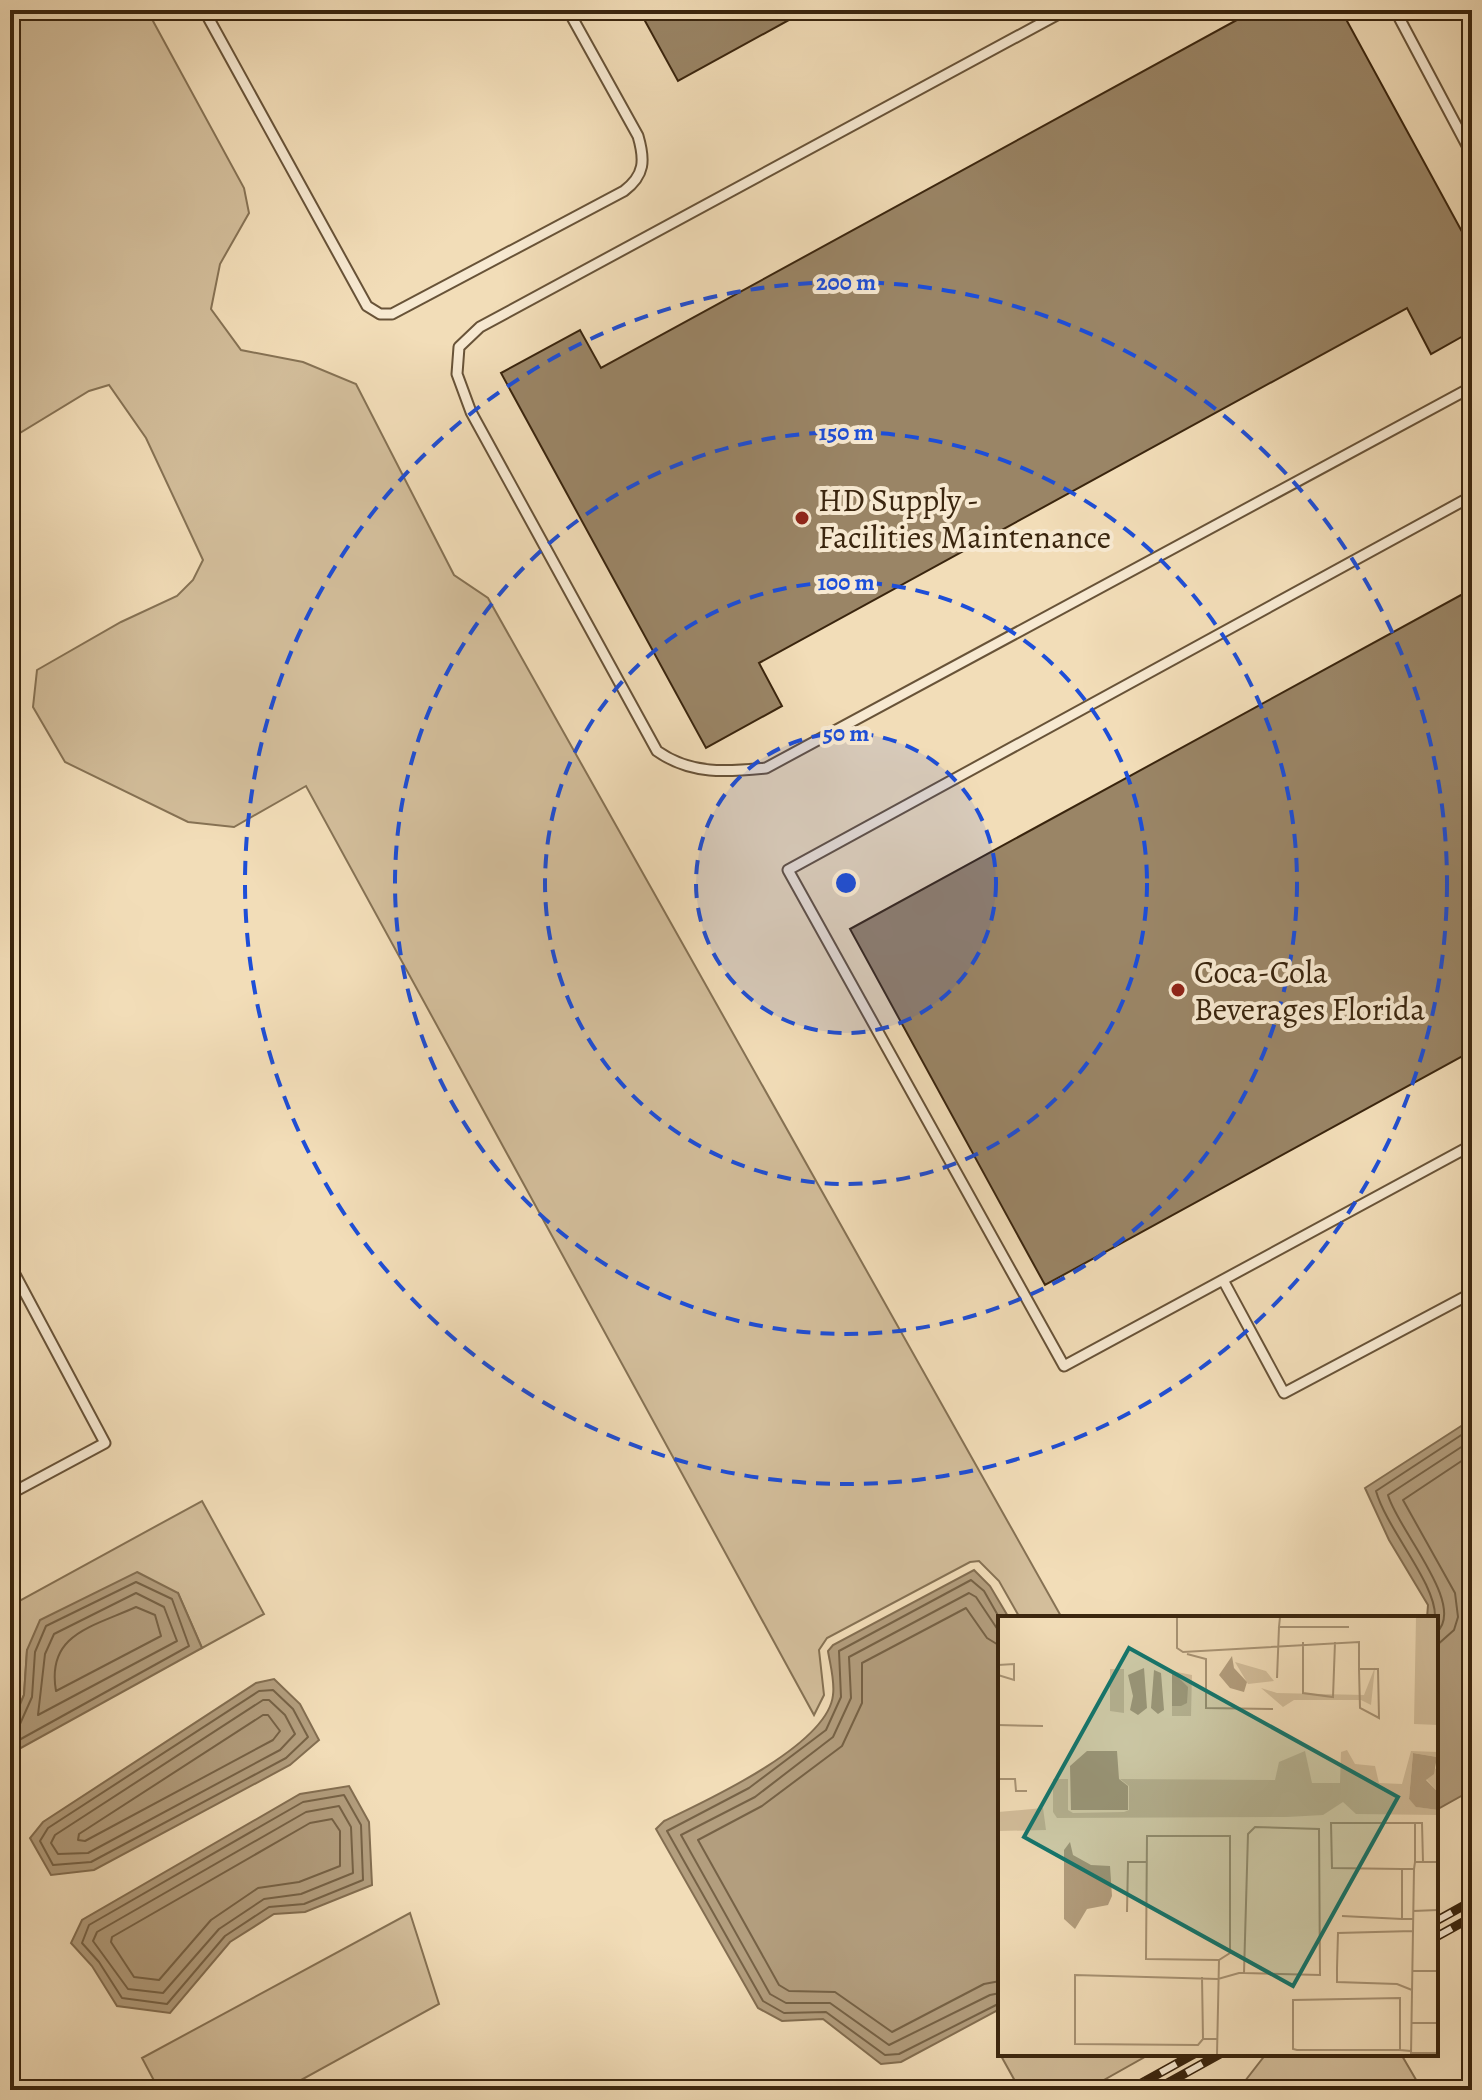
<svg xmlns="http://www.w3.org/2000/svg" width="1482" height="2100" font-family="Alegreya,serif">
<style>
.green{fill:#d3be9b;stroke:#867254;stroke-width:2}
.water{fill:#b39e7e;stroke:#836e51;stroke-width:2}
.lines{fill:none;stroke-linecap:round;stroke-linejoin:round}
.shore{stroke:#766246;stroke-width:2}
.building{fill:#9a8566;stroke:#3a250e;stroke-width:2}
.lane-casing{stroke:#685338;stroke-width:13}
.lane{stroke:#f7e9d1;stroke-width:9}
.rail-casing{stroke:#3a250e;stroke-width:9}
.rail{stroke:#f7e9d1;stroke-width:6;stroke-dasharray:18;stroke-linecap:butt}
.ring{fill:none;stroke:#1d4ed8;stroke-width:4;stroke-dasharray:14 10}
.poi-dot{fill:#8f2418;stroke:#f7e9d1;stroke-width:3}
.labels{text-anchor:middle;stroke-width:8;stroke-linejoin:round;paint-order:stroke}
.poi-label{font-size:32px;fill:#3a250e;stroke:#f7e9d1;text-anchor:start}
.inset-road{fill:none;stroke:#a89374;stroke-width:2}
.view{fill:#0f766e;fill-opacity:0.15;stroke:#0f766e;stroke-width:4}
.inset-edge{fill:none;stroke:#3a250e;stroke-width:4}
.centre{fill:#1d4ed8;stroke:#f7e9d1;stroke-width:4}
.ring-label{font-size:24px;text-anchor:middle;font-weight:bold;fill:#1d4ed8;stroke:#f7e9d1;stroke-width:8;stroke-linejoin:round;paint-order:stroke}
</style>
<rect width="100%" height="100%" fill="#f2ddb8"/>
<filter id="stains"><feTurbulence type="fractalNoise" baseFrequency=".0025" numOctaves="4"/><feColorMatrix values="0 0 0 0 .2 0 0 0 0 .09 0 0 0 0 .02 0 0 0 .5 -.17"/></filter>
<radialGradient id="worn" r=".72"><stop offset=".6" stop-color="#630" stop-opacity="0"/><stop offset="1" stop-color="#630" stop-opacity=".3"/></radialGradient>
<!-- green -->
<path class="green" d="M10,10H147L244,188L249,213L220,264L211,309L241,350L303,362L356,384L454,575L488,598L1062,1618H1020L999,1581L979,1561L970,1562L827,1638L819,1650L824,1695L814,1715L306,786L234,827L188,822L65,762L33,707L37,670L121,622L177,596L193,580L203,560L146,438L109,385L89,391L10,439Z
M202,1501L264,1614L202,1648L178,1593L27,1650L24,1695L10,1728V1606Z
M410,1913L439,2004L283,2090H159L142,2058Z
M1000,2054H1150L1086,2090H1020Z
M1266,2054H1401L1422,2090H1250L1245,2081Z"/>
<!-- water -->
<path class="water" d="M1472,1419V1790L1436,1810V1618H1427L1428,1605L1389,1540L1365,1488Z
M974,1570L990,1586L1009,1618H1000V2009L901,2062L881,2064L823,2019L782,2021L758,2008L656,1829L664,1821C706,1801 828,1745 833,1695C835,1681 830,1664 828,1651L833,1645Z
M137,1572L178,1593L202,1648L10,1754V1728L24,1695L27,1650L40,1620Z
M274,1679L300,1704L319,1740L290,1765L94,1870L51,1875L30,1838L43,1822L256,1683Z
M349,1786L369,1822L372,1885L305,1912L274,1914L230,1942L170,2013L117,2006L92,1966L71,1943L82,1920L300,1794Z"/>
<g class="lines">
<!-- shore -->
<path class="shore" d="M136,1593L164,1607L177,1641L38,1715L45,1654L54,1634Z
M136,1607L155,1615L161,1636L56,1691C46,1634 92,1627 136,1607Z
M1435,1618C1437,1584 1387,1530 1376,1491L1472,1428
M1000,1619L984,1591L971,1580L839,1651L841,1697L826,1730L749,1788L667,1831L763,2001L784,2013L826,2012L885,2055L899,2054L1000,2003
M1000,1633L976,1597L969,1593L849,1657L851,1698L833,1737L755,1797L681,1835L770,1994L786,2003H830L889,2045L990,1995L1000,1993
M1436,1633C1468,1606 1397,1529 1388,1495L1472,1440
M1000,1646L987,1638L966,1608L862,1663V1703L842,1746L762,1806L698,1840L779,1985L789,1991L835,1992L892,2032L984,1984L1000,1981
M1436,1646L1454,1630L1458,1617L1455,1593L1403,1500L1472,1454
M273,1690L293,1709L308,1737L286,1758L91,1862L53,1865L40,1841L48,1828L259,1691Z
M263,1700H269L285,1715L295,1734L280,1750L88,1853L58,1854L51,1843L55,1835Z
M263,1715H268L280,1731L273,1740L85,1841L78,1840L79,1834Z
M10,1728L20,1724L32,1697L35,1652L46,1626L136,1582L172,1599L189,1646L10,1745
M344,1795L361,1825L363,1880L304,1904L269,1907L225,1936L167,2004L122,1998L99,1962L82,1943L89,1925L303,1802Z
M339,1806L351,1827L353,1873L301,1894L264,1899L219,1929L163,1993L128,1989L93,1941L97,1932L306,1812Z
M332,1819L340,1831V1866L299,1882L258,1888L211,1920L159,1980L134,1977L111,1942L112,1937L310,1823Z"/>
</g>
<!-- building -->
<path class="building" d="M639,10H807L678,81Z
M1244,10H1341L1472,250V331L1431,354L1407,308L759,663L782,706L706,748L501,373L580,330L601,368L1246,15Z
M1472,589V1051L1045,1285L850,929Z"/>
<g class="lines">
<!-- lane casing -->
<g class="lane-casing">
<path id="lane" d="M204,10L367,306L380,314H392L624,191C645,175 645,160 638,136L568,10
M1066,10L480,327L459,347L457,374L471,412L657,751C691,775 727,772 766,768L1472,387
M1395,10L1472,155
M1472,496L788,870L1064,1366L1472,1145
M10,1265L105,1443L10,1494
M1223,1280L1284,1393L1472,1293"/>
</g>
<!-- lane -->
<use href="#lane" class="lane"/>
<!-- rail casing -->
<g class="rail-casing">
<path id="rail" d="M1436,1921L1472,1901
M1436,1937L1472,1917
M1129,2090L1194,2054
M1155,2090L1220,2054"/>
</g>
<!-- rail -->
<use href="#rail" class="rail"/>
</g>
<!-- distance rings -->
<circle cx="846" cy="883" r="150" fill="#1d4ed8" fill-opacity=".12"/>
<g class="ring">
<circle cx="846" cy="883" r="150"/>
<circle cx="846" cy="883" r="301"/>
<circle cx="846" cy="883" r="451"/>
<circle cx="846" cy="883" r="601"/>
</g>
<!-- markers -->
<g class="poi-dot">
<circle cx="802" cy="518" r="8"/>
<circle cx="1178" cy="990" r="8"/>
</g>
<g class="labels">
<!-- poi labels -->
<g class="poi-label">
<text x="818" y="511">HD Supply -<tspan x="818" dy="37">Facilities Maintenance</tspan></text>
<text x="1194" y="983">Coca-Cola<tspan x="1194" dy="37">Beverages Florida</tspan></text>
</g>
</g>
<!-- overview -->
<g transform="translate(998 1616)">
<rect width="440" height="440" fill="#f2ddb8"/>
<path d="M418,1H440V109L416,108ZM237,46L268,55L276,65L250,68ZM377,51L373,89L363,84H296L285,91L263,72L279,77L366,79ZM112,53H126V97L112,95ZM174,55L194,59L193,100H174V90L189,86V71ZM349,134L357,148L377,150L381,167L404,168L413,135L440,136V176L428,163L439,151V141L415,137L411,183L419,191L440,194V199L358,198L345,186L325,199L289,201L59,202L55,196V163H70V194L75,197L126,196L131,194V170L122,163L277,164L281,146L307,135L314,167H342L343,136ZM45,192L48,214L0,215V196Z" fill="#d3be9b"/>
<path d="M234,40L236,52L249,66L246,76L232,72L221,59ZM146,52L149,92L140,99L132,94L135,80L130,59ZM156,54L163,57L166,94L160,98L153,92ZM174,55L190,71L189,87L183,90H174ZM89,135H119L121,163L130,170V194H73L72,150ZM415,137L439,141L436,158L428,164L440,176V194L418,191L411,183ZM72,226L75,239L93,249L112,250L114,280L110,289L89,293L77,313L66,303V234Z" fill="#b39e7e"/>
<path class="inset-road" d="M179,1V32L185,36L361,26V53L362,92L381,102L380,53H361M282,1L281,11H351M305,26V77L335,81L337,26M189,38L208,43V92L275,93M0,49L16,48V64L0,59M279,62L281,11M0,109L45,110M0,163H17L18,175H29M417,206V246M149,220H232V337L221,344L148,343ZM404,253L334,252L333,207H424L425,246M415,295L440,294M129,296L130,246H149M344,300L404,303M415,303H404V253H416M415,355H440M204,361L205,423H219M414,374L399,368L339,366V352L340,317L415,315M414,407H440M205,423L200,429L77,428V359L220,363L241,357H246L322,359L321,213L257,211L250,218L246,357M402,434V382L295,384V433L299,434H402L413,435M414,437H440M219,439L221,344M413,439L416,253L417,246H440"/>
<path class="view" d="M131,32L400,181L295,370L26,221Z"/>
<rect width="440" height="440" class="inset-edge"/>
</g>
<circle cx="846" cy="883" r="12" class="centre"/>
<g class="ring-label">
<text x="846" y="290">200 m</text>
<text x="846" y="440">150 m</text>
<text x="846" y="590">100 m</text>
<text x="846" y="741">50 m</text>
</g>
<!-- margin -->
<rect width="1482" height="2100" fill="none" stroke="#f2ddb8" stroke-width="40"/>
<rect x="12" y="12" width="1458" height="2076" fill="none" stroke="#3a250e" stroke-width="4"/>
<rect x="20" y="20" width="1442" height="2060" fill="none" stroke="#3a250e" stroke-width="2"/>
<rect width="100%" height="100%" filter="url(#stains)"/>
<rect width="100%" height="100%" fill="url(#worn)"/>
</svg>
